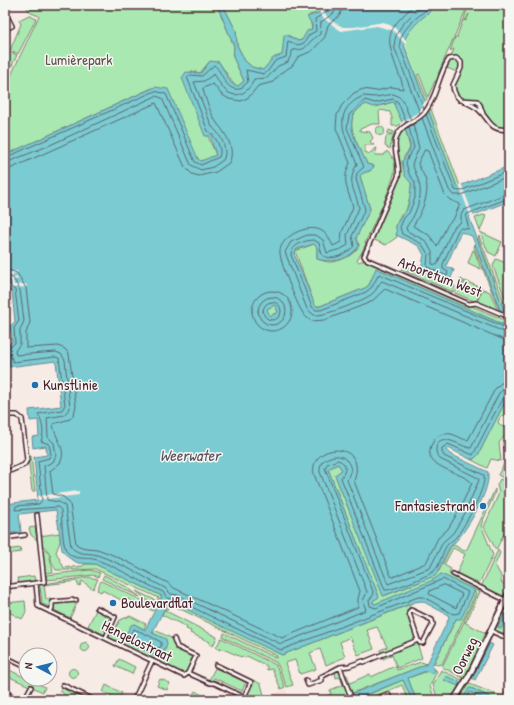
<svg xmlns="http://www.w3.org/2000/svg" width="514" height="705" font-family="'Patrick Hand',sans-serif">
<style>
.built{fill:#f9e0d6}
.green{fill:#a9e9b1;stroke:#7a846e}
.water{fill:#7accd2;stroke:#67878f;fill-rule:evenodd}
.pier{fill:#f7ece5}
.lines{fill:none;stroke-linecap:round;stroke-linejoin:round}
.shore{stroke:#5d646e;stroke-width:1}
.street-casing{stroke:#4a1f2b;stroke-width:6}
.secondary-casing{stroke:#4a1f2b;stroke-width:8}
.street{stroke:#f6f6f2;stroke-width:3}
.secondary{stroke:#f6f6f2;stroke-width:4.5}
.poi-dot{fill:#1f6fb2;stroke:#f6f6f2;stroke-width:1.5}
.labels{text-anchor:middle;stroke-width:3;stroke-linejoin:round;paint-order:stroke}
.park-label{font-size:15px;fill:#62524c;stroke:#f6f6f2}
.street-label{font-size:15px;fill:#4a1f2b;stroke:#f6f6f2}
.poi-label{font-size:15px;fill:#4a1f2b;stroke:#f6f6f2;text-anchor:start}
.water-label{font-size:16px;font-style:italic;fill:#58535d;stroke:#f6f6f2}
</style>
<rect width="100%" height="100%" fill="#f7ece5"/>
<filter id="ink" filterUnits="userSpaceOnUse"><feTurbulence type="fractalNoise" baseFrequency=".025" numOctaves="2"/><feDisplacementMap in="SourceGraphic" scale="8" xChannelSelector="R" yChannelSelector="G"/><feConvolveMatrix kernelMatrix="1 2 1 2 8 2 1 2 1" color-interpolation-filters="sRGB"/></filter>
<g filter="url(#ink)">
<!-- built -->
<path class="built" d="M286,689L290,700H262L264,697Z"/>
<!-- green -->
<path class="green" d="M25,5L43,6L47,5H217L234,46L233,57L244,81L238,86L234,85L219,62H209L200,73L191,71L185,83L216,155L201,162L198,159L152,88L5,155V88L39,16L31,13Z
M223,5H330L318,13L309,15L312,29L302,40L298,41L288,35L282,55L275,57L263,70L252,67L245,61L237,45L236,31Z
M438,5H468L438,74L439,75L437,81H435L428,97L419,74L417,75L427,99L425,102L403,42C408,27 427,14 438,5Z
M470,5H509V128H500L490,123L491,121L486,116L482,103L475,99L461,98C445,82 463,78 462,63L457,57H451L454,49L450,51L455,37H458L457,36L463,20L466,21L469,14L466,20L464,19L468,6L471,7Z
M29,15L36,19L18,54L11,50V48L21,24L19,20Z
M7,51L17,55L5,80V53Z
M454,58L459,61L460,67L457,72L447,68L449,61Z
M393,102L395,104L402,122L398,126H392V118L390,112L381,110L379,112L380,124H372L360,129V131L370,132L373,138L370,142L374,145H365V152L370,154L374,149L377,148L375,155H384L387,151C392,156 395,160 395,167C395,182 371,229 365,243L366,244L357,261L358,262L365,260L377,265L509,322V327L377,269L369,285L365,288L320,306H315L295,251L314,244L317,247V259C321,260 325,262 330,262C340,262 355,255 359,245L356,238L370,209L360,176L362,173L370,171L374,166L367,164C358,143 338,118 366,104L376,107Z
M430,107L460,186L457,187L428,109Z
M375.5 131a4.5 4.5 0 1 1 9 0a4.5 4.5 0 1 1-9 0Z
M405,128L410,148L403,158L405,160V174L411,183V193L406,211L400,216L396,226L397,237L386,245L372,239C379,223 399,187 400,171C402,154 390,141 405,128Z
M389,130L394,132L390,149L385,146L386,137L392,134H387Z
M483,215L486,216L480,231L475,218Z
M480,232L502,242L496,256L488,252Z
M479,236L509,315V316L500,312L474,247L475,244L500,310H504L478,238Z
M473,250H474L481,269L468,263Z
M496,259L509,264V289L505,298L493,266Z
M385,264L452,293L451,295L384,266Z
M404,266L417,270L418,266L421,267L422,270L455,286L453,292L401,269Z
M461,279L464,281L460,288L462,289L465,281L482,288L476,302L455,293Z
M483,289L490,292L498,311L477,302Z
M275,305L278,312L270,316L266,309Z
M509,394L507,402L509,417L501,416L498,422L502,427L509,425V430L499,443L501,461L491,459L487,468L470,459H474L478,455Z
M509,436L507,450L509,454V481L498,475L506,460L503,443Z
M28,456H31L35,491H32Z
M338,464L342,470L335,475L384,596L420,582L439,571L451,546L454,545L464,551L467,549L495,489V493L481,525L493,555L478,586L456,575L465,554L453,548L444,565L451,569L449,574L478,588L476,591L441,574C431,585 390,598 375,604L373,603L372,601L379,597L328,469Z
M500,479L509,483V523L496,550L484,527L499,493L497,485Z
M35,527L37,540L31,535L29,528Z
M60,533V542L56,552L64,568L70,567V570H56C47,557 56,556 40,543V536Z
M41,546L49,553L53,572L44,573Z
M20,548L21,552L6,554L5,550Z
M498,550L500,553L495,565L501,576V582L508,587L505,597L481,587Z
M85,564H95L162,596L156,605L149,602L136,591L157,601L159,598L95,569L72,570V567L83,566Z
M90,570L100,573L98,577L94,575L47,580L46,575Z
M104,575L127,587L140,597L102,579Z
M34,576L35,582L19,584L18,578Z
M88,577L98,579L93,589L82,581L80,586L78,585L77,581L44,585L46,599H50V607L39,603L42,602L40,587L37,585Z
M101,581L154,606L153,611L128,599L127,600L122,598L121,600L102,590L101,592L97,590Z
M479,590L480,592L466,622L464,621Z
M474,592L476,593L442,664L438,665L434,663L456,619L461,618Z
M509,596V608L501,628L509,613V638L494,629Z
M25,601L26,612L22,619L5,610V603Z
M74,602V604L77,603L70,618L54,610L53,605L56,604Z
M168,602H173L282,655L411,604L407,611L415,636L414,639L381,653L380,650L387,647L377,627L367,630L374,649L358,655L350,637L340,642L345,657L326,665L320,649L310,653L316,669L300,674L295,660L285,663L293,685L287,687L277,663L223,637L224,633L276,658L277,656L170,604L167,610L165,609Z
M96,610L111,617L105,631L107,632L104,635L88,626Z
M164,610L217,637L213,646L209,644L210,642L190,633L191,631L186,629L187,627L162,615Z
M130,616L146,624L144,629L134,624L125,641L156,656L153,660L108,637L109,633L112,634L120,620Z
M464,622L487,634L465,679L442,667Z
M155,630L173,639L176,648L193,655L186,673L183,674L161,663L167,644L166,640L153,633Z
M221,638L276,665L285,687L281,689L272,669L267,670V666L247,656L246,658L242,656L241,657L221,648L220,650L216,648Z
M415,642L417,643L422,658L397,668L392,655L383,659L381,655Z
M80.5 647a4.5 4.5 0 1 1 9 0a4.5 4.5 0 1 1-9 0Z
M119,659L135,667L132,674L115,666Z
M421,662L427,664L352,693L344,676L347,675L350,683L370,674L371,677L395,666L397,670Z
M432,667L437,671L430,686L435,700H416L408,678L434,669Z
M5,668L45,687L43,692L5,675Z
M215,668L246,682L242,691L214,678L212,681L209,680Z
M68.5 673a4.5 4.5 0 1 1 9 0a4.5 4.5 0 1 1-9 0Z
M441,670L464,681L453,700H438L433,685Z
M335,671H340L348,695L336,700H316L331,694L330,690L343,685L340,677L336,678Z
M160,679L170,683L167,690L157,686Z
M253,680L261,684L264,695L262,700H244Z
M403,680L412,700H408L402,685L366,700H355Z
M509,680V700H496L471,688L462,700H459L467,683L503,697Z
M106,685L122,693L119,699L103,692Z
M62,687L64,689L81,698L84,696V698L83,700H69L60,690Z
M195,691L207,698L208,700H200L195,697L190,700Z
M470,692L486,700H466Z"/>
<!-- water -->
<path class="water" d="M217,5H223L236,31L237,45L245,61L252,67L263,70L273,58L282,55L284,35H287L298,41L302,40L307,31L312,29V24L307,17L318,13L330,5H438C428,13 403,32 404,45L457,187L509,166V201L469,217L504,310H500L472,236L461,232L446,266L454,270L449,283L421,269L424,255L419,246L396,235C398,230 395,230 396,226C398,220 401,217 405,212C411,204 409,193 412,184L405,176L402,162L410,149V144L405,128L395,107V104L393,102L374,107L366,104C338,118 358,143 367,164L374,166C371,173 363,171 360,176L370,209L356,238L359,246C347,261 334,263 317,259V247L314,244L297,249L294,254L315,305L318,307L365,288L369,285L376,268L509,327V394L478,455L474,459H470L448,448L446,450L450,454L488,472V479C486,498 465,534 451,546C445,552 441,568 435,576L383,596L335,475L342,470L338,464L328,469L379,597L373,601V603L375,604L433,580L441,574L475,590L461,619H456L432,666L435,670L433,674L426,671L408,678L416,700H412L403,680L353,700H336L427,664L449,618L448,615L422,601L415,602L282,655L173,603L172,604L168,602L152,633L166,639L167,644L163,654L158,652L156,656L125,641L124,638L131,625L134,624L145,630L162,596L95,564L78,563L69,558L62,550L56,510L19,514L21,532L5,534V511L11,510L10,508L5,509V504L38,500L34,457L47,455L46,446L33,448L32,437L39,436L38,420L30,421L29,410L61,406L56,361L8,367L6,346L12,342L10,326L15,322L12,291L7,292L5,268V155L155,87L168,89L198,159L201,161L216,155L210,136H205L182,78L186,72L201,73L210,61L219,62L231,83L238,86L244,81L233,57L234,46ZM275,305L278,312L270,316L267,309Z
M508,608L509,613L501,629L498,627Z
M490,643L493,645L475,680L472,678Z
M446,676L460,682L458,686L444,680Z
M469,688H471L496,700H486L470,692L466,700H462Z"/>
<!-- pier -->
<path class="pier" d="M321,9L331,21L343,27H354L384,22L395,28L406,40V46L417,75L404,43L394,31L377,26L341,31L323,18L319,11Z
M426,100L430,108L426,114L419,120L403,128L400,123L417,113Z
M461,183L474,217L471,218L459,185Z
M17,271L18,273L12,274L13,278L18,277L19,279L13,280L14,285L26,284L27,287L7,288V286H12L10,272Z
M79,491V495L38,500V496Z"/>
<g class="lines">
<!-- shore -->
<path class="shore" d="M414,5C385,32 385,36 398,72C400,77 403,83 403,89L392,87L376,91L363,89L354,93L342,105L337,115L336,128L350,163C341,181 348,189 353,207L342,232L341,242L333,246C330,240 328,235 322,231C309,223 283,235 280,250C278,258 297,305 303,313C305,317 308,319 312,321L325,320L371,302L385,289L502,339L509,340
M424,109L400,47C397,31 420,15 432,5
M420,113L395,49C391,31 411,15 424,5
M426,114L455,190L460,191L509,171
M422,118L449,190L453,195H461L509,176
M411,120L402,99L394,94L376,97L363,96C328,112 347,139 357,164C346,184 355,188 359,208L347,235L348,245L341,249L327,253L323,240L316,235H307L291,242L285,252L307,309L314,315C323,317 366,300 373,293C377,290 378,284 382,281L509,334
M406,122L398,102L393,99L375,103L365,100L349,115L347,128L364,167L357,173L356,179L365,209L352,236L354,246C347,254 332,262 322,255L319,243L314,240C305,240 291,245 291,255L312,307L316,310H321L366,292L372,287L379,274L509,329
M413,124L419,148L412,164C421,186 424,192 414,215C412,220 408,223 406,228L407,231L426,241L432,252V264L437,265L453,228L461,222V215L464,210L509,193
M409,127L414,148L408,157L406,163L409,174L415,182V198L409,213L404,218L400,227L402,234L422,244L428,254L427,267L447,276L448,272L443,269V264L458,230L461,228L469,229L466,218L467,214L509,198
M425,150L428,151L445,195L450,200L460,204L454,218L448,224L437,246L429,235L413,226C421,213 431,194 425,178C423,173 420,169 418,164Z
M5,158L155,91L166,94L195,162L201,165L219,157C223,149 215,135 208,131L187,77L191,75L202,76L214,65C224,73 224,91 240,89L248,82L246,70L264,74L268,71L275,61L286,57L288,41L298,45L304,43L309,35L316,31L315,19L330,10L332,5
M5,163L48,146L156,96L162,98L191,165L201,170L213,167L223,160C229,150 220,133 212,127L194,82L204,81L214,74C218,79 220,86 225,90C237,101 250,91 254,79L267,78L278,66L288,62L293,50C306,50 304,48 312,40C314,38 317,37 320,34L321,22L334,13L337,5
M5,169L12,168L156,103L185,167L192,174L199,176L216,172L229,163C236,149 226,134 217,123C213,119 203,94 203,88L213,84L221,94L229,99L241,101L249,97L258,86L273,82L282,72L292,66L298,57L312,51L325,37L328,25L340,15L343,5
M5,269L17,273L26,288L30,322L26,333V348L58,346L65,349L69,354L76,406L74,414L70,419L53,424C54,437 68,449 60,463C57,466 53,468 50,471L53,494L64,497L70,504L76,544C84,550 92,547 100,550C123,558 146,572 168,583L174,588L282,638L358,607V599L360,591L314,474C308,443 369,439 354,481L391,576L393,577L426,563L438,538L448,529L458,512L472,483C463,471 417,468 433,442C436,437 440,434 445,434C454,432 461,440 468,440L495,389L501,383L509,382
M5,275L13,278L20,290L24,321L20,330V344L15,351L16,355L56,352L61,354L65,360L70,408L64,415L47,418L48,437L54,443L56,455L53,462L44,466L47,500L59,502L65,506L71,547C80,556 87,552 97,555C119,562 144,577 165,588L171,594L178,595L281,644L366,610L363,601L367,592L320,472V467L322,462C334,452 348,454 351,470L347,480L388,584L430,568L443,542L453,533L464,515L479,480L478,478L440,459C438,457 436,454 436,450C437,428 462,448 471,448L499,393L504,389L509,388
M5,280L10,281L11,287L15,290L19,321L14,328L15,343L7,349V351L10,354L13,362L55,357L59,358L65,405L62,410L38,414C42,422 45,432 41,441L49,444L51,454L49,458L38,461L42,500L39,504L16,506L15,510L58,507L61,510C62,520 62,541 66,550C73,562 86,556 97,560C119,568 141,582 163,592L167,598L175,599L281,650L418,597H424L453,614L459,613L468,592L443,579L376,608L370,606L369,600L374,594L325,468L327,464L338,460C349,464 345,472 341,478L385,590C391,591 428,576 434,571C441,565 441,552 448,544C451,541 454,540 457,536C465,526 487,486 484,475L444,456L442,452V448L448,444L473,455L504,395L509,393
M252 311a20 20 0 1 1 40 0a20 20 0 1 1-40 0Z
M258 311a14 14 0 1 1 28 0a14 14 0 1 1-28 0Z
M263 311a9 9 0 1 1 18 0a9 9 0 1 1-18 0Z
M444,585L462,594L456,608L429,594L430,591Z
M134,629C144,633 152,637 161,642V647L153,650L130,639L129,636Z"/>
<!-- street casing -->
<g class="street-casing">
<path id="street" d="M5,29L12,26L9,20
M460,100L477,101L480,105L483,114
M509,129C490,132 490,120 479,110C468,100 454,103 453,85L461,68V62L456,58L449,59C438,75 437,97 425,112C416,123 401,123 396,138C392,151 401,164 398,177L364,256L366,259L469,304L476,303L509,317
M5,370L7,409
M5,415H17L22,419L27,460L24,465L5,473
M5,538L25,535
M5,573L7,587
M453,574L505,600
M36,583L38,606L184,676L188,673L210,683H214L244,697L242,700
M5,587L44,582L37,515
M97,608L115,617L106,637
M411,610L432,620L433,624L423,643H420L418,640L409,613Z
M50,612L52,608V602L76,600
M491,631L509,639
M174,639L177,647L196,656L188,673
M5,657L26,667
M216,665L251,682L244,697
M340,667L352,700
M306,680L308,685L322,680L321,677L340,667L349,666L363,661L364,662L418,640
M63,685L94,700
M5,700L8,694L20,700
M24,700L31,687
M134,700L152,661
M371,700L388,694L391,700"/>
</g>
<!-- secondary casing -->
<g class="secondary-casing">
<path id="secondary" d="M454,700L469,676L509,593"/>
</g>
<!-- street -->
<use href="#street" class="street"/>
<!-- secondary -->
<use href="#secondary" class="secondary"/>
</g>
</g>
<!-- markers -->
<g class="poi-dot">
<circle cx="35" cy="385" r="4"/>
<circle cx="483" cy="506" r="4"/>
<circle cx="113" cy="603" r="4"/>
</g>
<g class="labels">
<!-- park labels -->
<g class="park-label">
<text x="79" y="65">Lumièrepark</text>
</g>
<!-- street labels -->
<g class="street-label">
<text transform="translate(440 277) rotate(21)" y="5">Arboretum West</text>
<text transform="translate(137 641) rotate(26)" y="5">Hengelostraat</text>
<text transform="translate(465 656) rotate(-64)" y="5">Oorweg</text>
</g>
<!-- poi labels -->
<g class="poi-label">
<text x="43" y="390">Kunstlinie</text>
<text x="475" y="511" text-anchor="end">Fantasiestrand</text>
<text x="121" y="608">Boulevardflat</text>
</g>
<!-- water labels -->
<g class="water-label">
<text x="190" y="461">Weerwater</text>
</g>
</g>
<!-- margin -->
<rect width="514" height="705" fill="none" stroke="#f6f6f2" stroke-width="20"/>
<rect x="10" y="10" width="494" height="685" fill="none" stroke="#4a1f2b" stroke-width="1.5" filter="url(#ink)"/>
<!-- north arrow -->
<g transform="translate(38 667) rotate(277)"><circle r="19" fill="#f6f6f2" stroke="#b1a0a2"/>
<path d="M0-3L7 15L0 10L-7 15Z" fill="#1f6fb2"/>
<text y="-6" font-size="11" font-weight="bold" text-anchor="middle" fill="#4a1f2b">N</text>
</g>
</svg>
